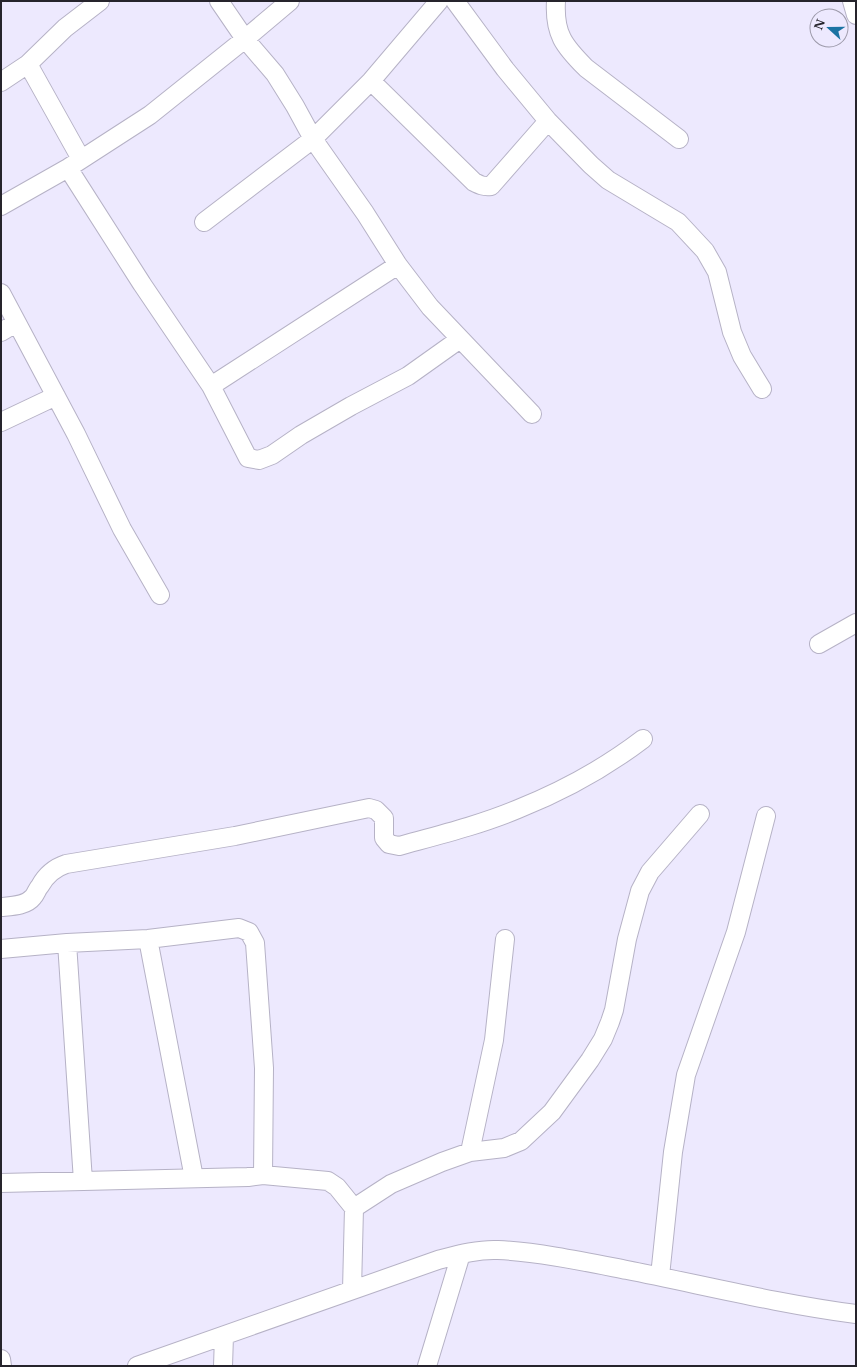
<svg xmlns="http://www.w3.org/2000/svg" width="857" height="1367" font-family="'Libre Baskerville',serif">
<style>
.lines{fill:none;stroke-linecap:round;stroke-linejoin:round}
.minor-casing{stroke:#b6b2c6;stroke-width:20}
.minor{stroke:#fff;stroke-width:18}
</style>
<rect width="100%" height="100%" fill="#ede9fe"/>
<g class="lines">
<!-- minor casing -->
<g class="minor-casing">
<path id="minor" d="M219,1L245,39L275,74L295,106L313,139L365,213L398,265L430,307L532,414
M455,1L505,69L548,121L591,165L608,180L678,222L705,251L717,272L732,332L742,356L762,389
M556,1C554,34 564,46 586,68L679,139
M852,1L856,15
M28,64L81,159
M371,81L474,182C480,185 484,187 491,186L548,121
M1,82L28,64L65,28L100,1
M68,168L142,284L211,386L248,458L259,460L272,455L301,435L351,406L408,376L460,339
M1,206L68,168L150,115L245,39L290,1
M204,222L313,139L371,81L439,1
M1,293L76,434L122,529L160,595
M1,332L16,323
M211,386L398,265
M1,422L56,396
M819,644L856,623
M1,907C12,906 26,906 33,897C36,894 37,889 40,886C46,875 54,868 66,864L235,836L369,808L376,810L384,818V838L389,844L399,846C439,835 480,825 518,809C563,791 605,768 643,739
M148,939L194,1178
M67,943L83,1181
M1,949L67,943L148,939L239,928L249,932L255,943L264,1068L263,1175
M470,1152L494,1040L505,939
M1,1183L248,1177L263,1175L328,1181L337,1187L354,1208L352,1290
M354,1208L391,1184L442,1162L470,1152L504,1148L521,1141L552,1112L590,1060L603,1039L610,1022L614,1010L627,939L640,891L650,872L700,814
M660,1276L673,1152L686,1075L736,932L766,816
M1,1359L2,1366
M137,1366L438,1260C457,1255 478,1249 498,1250C539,1252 586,1262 627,1270C703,1285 779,1304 856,1314
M223,1366L224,1336
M427,1366L461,1254"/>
</g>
<!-- minor -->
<use href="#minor" class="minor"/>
</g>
<!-- border -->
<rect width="857" height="1367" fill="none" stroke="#26242c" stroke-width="4"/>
<!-- north arrow -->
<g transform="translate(829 28) rotate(291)"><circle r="19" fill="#ede9fe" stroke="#9d9aaa"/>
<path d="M0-3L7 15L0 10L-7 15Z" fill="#1b73a3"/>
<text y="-6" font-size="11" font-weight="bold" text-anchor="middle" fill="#26242c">N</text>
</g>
</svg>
